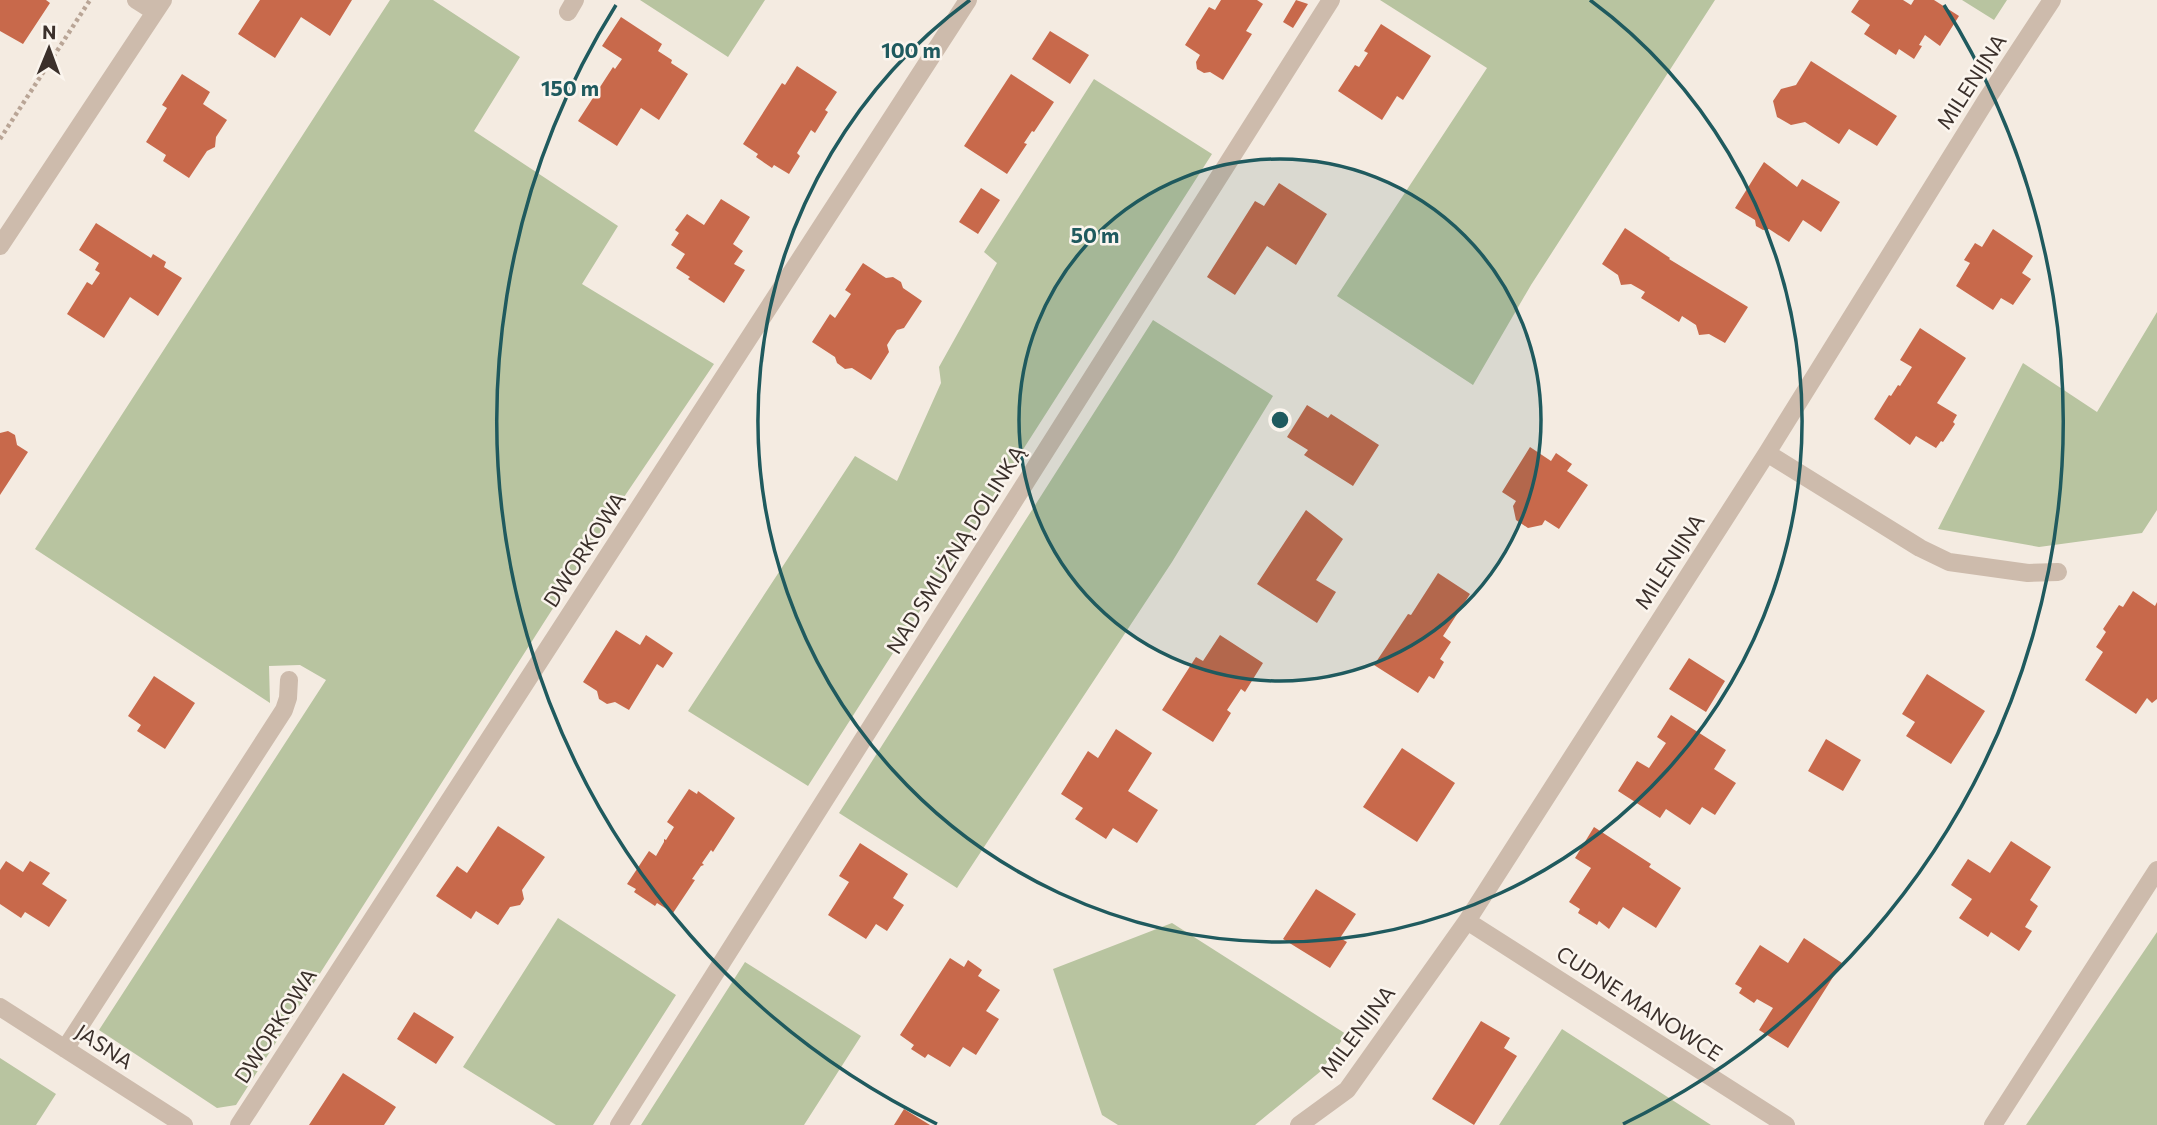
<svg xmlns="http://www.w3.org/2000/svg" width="2157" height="1125" font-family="Commissioner,sans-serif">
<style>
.green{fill:#b8c4a0}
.building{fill:#c8694b}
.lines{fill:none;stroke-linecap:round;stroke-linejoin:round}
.path{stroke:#b9a596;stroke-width:4.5;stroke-dasharray:3.5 3.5;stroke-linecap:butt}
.minor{stroke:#cdbbac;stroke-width:18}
.ring{fill:none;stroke:#1f5a5e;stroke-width:3.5}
.labels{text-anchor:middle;stroke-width:5;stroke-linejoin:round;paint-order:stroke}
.street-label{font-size:21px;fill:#3b302b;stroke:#fbf5ee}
.centre{fill:#1f5a5e;stroke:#fbf5ee;stroke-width:3.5}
.ring-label{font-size:21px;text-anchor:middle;font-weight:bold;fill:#1f5a5e;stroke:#fbf5ee;stroke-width:5;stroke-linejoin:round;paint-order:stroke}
</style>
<rect width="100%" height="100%" fill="#f4ebe1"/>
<!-- green -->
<path class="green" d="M390,0H433L520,57L474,131L618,226L582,284L714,364L624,497L236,1105L217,1108L99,1030L326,680L300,665L269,666L270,703L35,549Z
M640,0H765L728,57Z
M1380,0H1715L1531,285L1473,385L1337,296L1487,68Z
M1962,0H2007L1994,20Z
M1094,79L1212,154L808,786L688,711L855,456L897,481L941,383L939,367L997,263L984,252Z
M2157,312V510L2142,533L2039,547L1938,529L2023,363L2097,412Z
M1153,320L1273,396L1172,562L957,888L839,813Z
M558,918L676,995L593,1125H556L463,1067Z
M1172,923L1346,1034L1321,1071L1255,1125H1118L1102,1115L1053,969Z
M2157,932V1125H2026Z
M745,962L861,1036L804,1125H641Z
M1562,1029L1711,1125H1499Z
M0,1058L56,1094L36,1125H0Z"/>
<!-- building -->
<path class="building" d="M0,0H46L50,3L23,44L0,31Z
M260,0H352L330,36L301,17L275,58L238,34Z
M1221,0H1257L1263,4L1246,31L1252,34L1223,80L1210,72L1204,73L1197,69L1196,62L1200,55L1185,45L1209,7L1215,10Z
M1296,0L1308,4L1293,28L1283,22Z
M1859,0H1903L1911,5L1914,0H1934L1959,16L1940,46L1925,35L1919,45L1922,46L1914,59L1899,49L1896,55L1864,34L1870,25L1851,12Z
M621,17L662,44L658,51L672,60L671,63L688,74L659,120L641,108L617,146L578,121L613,67L615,69L622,59L602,46Z
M1381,24L1431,56L1403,100L1397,96L1382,120L1338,91L1355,65L1359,67L1368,53L1364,51Z
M1050,31L1089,55L1070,84L1032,59Z
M1811,61L1897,116L1877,146L1849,129L1839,144L1805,122L1791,125L1777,117L1773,101L1781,89L1796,85Z
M797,66L837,92L825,110L828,112L815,133L811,130L797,153L800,156L789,174L774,165L772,168L756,157L758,154L743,144L782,83L785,85Z
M182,74L210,92L203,104L227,120L216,137L215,147L207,151L189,178L163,161L166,155L146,142L167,108L162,105Z
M1011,74L1054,102L1034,132L1032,131L1024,143L1027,144L1007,174L964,146Z
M1764,162L1797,187L1802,179L1840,202L1821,232L1803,220L1789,242L1769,229L1763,230L1756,226L1755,220L1735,208Z
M1279,183L1327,214L1296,265L1267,246L1235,295L1207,277L1255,201L1264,206Z
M981,188L1000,200L978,234L959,222Z
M721,199L750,217L733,244L743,251L734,264L745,270L724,303L688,279L690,277L676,268L685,254L671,245L679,233L675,230L687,214L704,225Z
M96,223L151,258L153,254L166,262L164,267L182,278L158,316L130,297L104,338L67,314L87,282L92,285L100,273L95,270L99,263L79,250Z
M1625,228L1670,258L1669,259L1748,307L1725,343L1709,334L1699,335L1696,325L1682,316L1679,322L1662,311L1641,298L1645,292L1631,284L1621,285L1618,275L1602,264Z
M1993,229L2033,256L2022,273L2031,279L2013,305L2001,298L1993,310L1956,286L1970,263L1964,260L1975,243L1982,247Z
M863,263L886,278L893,277L901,282L903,288L922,301L904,328L897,330L892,337L887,345L889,352L871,380L852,368L845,369L837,363L835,357L812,342L830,314L835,318L851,294L845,290Z
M1920,328L1966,358L1937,403L1957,415L1953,422L1955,424L1943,442L1941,441L1936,448L1916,436L1910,445L1874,419L1889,395L1891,396L1898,385L1900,386L1912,367L1900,360Z
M1307,405L1328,418L1331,414L1379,445L1353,486L1304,455L1308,450L1287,437Z
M8,431L15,435L17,445L28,452L0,495V433Z
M1530,447L1551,461L1556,453L1572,464L1567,471L1588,485L1559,529L1545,520L1542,525L1528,528L1516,520L1513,506L1516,501L1502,492Z
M1306,510L1343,539L1316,580L1336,592L1317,623L1257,584Z
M1438,573L1470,594L1443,636L1451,642L1440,659L1444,662L1434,679L1429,676L1418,693L1374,665L1408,614L1411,615Z
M2133,591L2155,606L2157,602V699L2152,703L2147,698L2136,714L2085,680L2103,652L2096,647L2106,632L2103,629L2119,605L2123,607Z
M616,630L640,645L646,635L673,653L663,668L657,664L629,710L615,702L607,704L599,699L597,691L583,682Z
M1220,635L1263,663L1245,692L1241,689L1227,710L1231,713L1213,742L1162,710L1196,657L1203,661Z
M1689,658L1725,681L1706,712L1669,689Z
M1927,674L1985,711L1951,764L1906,736L1915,722L1902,714Z
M154,676L195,703L165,749L137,731L141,725L128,716Z
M1671,715L1726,750L1714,769L1736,783L1715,815L1702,807L1690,825L1666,809L1660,818L1618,791L1637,761L1649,768L1666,743L1657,737Z
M1116,729L1152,753L1128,791L1158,810L1137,843L1113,828L1106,839L1075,819L1083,808L1061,794L1088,751L1098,758Z
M1826,739L1861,760L1843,791L1808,771Z
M1402,748L1455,783L1417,842L1363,807Z
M689,789L697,794L698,791L735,818L713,852L711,850L702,863L704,865L701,866L692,879L695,880L673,913L657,903L655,906L634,892L636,889L627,884L649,851L656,856L664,842V839L666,840L674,827L667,822Z
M498,826L545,857L522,890L524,899L520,905L510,907L498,925L476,911L471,919L436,896L457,866L467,873Z
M1594,827L1651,864L1649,867L1681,888L1656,928L1623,907L1609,929L1599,921L1597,925L1578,913L1580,909L1569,902L1591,868L1575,858Z
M2011,841L2051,867L2030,900L2038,906L2025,927L2032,931L2019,951L1991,932L1988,937L1959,918L1972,899L1951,885L1968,859L1990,873Z
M860,843L908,874L893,898L904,905L887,931L876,924L866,939L828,915L849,882L839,876Z
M6,861L23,872L30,861L50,873L42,884L67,900L49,927L25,912L21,918L0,904V870Z
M1316,889L1356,914L1340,938L1347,942L1330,968L1283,939Z
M1804,938L1842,963L1788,1048L1759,1030L1773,1008L1757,999L1754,1003L1739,993L1742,988L1735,984L1760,945L1788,963Z
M950,958L964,967L968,960L982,970L978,976L1000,990L986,1011L999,1019L976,1055L963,1047L950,1067L928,1054L925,1058L911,1049L914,1045L900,1035Z
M414,1012L454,1037L436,1064L397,1039Z
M1481,1021L1510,1038L1504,1048L1517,1056L1474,1125L1432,1099Z
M343,1073L396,1107L384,1125H309Z
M904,1109L930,1125H894Z"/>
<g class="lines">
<!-- path -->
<path class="path" d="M0,139L90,0"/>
<!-- minor -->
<path class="minor" d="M136,0L155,12
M568,12L575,0
M0,246L163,0
M1767,453L1920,548L1949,562L2028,573L2058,572
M1467,921L1786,1125
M0,1007L184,1125
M65,1049L284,710L288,698L289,680
M239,1125L968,0
M619,1125L1331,0
M1299,1125L1347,1090L1467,921L1767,453L1985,102L2052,0
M1993,1125L2157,870"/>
</g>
<!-- distance rings -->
<circle cx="1280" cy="420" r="261" fill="#1f5a5e" fill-opacity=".12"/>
<g class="ring">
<circle cx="1280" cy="420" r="261"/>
<path d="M1590 0A522 522 0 1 1 970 0"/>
<path d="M937 1124A783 783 0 0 1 616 5M1944 5A783 783 0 0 1 1623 1124"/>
</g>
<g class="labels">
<!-- street labels -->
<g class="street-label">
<text transform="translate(1972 82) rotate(-57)" y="7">MILENIJNA</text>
<text transform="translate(585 550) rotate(-57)" y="7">DWORKOWA</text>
<text transform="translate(956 550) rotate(-58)" y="7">NAD SMUŻNĄ DOLINKĄ</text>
<text transform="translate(1670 562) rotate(-57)" y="7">MILENIJNA</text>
<text transform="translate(1639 1004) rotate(33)" y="7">CUDNE MANOWCE</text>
<text transform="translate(276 1026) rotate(-57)" y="7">DWORKOWA</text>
<text transform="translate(1358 1032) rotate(-53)" y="7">MILENIJNA</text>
<text transform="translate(104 1047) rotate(33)" y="7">JASNA</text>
</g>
</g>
<circle cx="1280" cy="420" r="10" class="centre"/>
<g class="ring-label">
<text x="911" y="58">100 m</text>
<text x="570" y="96">150 m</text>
<text x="1095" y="243">50 m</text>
</g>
<!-- north arrow -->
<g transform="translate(49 49) rotate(1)" stroke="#fbf5ee" stroke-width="5" paint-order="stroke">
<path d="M0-5L12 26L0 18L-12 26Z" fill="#3b302b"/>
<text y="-10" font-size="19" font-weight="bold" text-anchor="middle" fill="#3b302b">N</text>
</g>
</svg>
